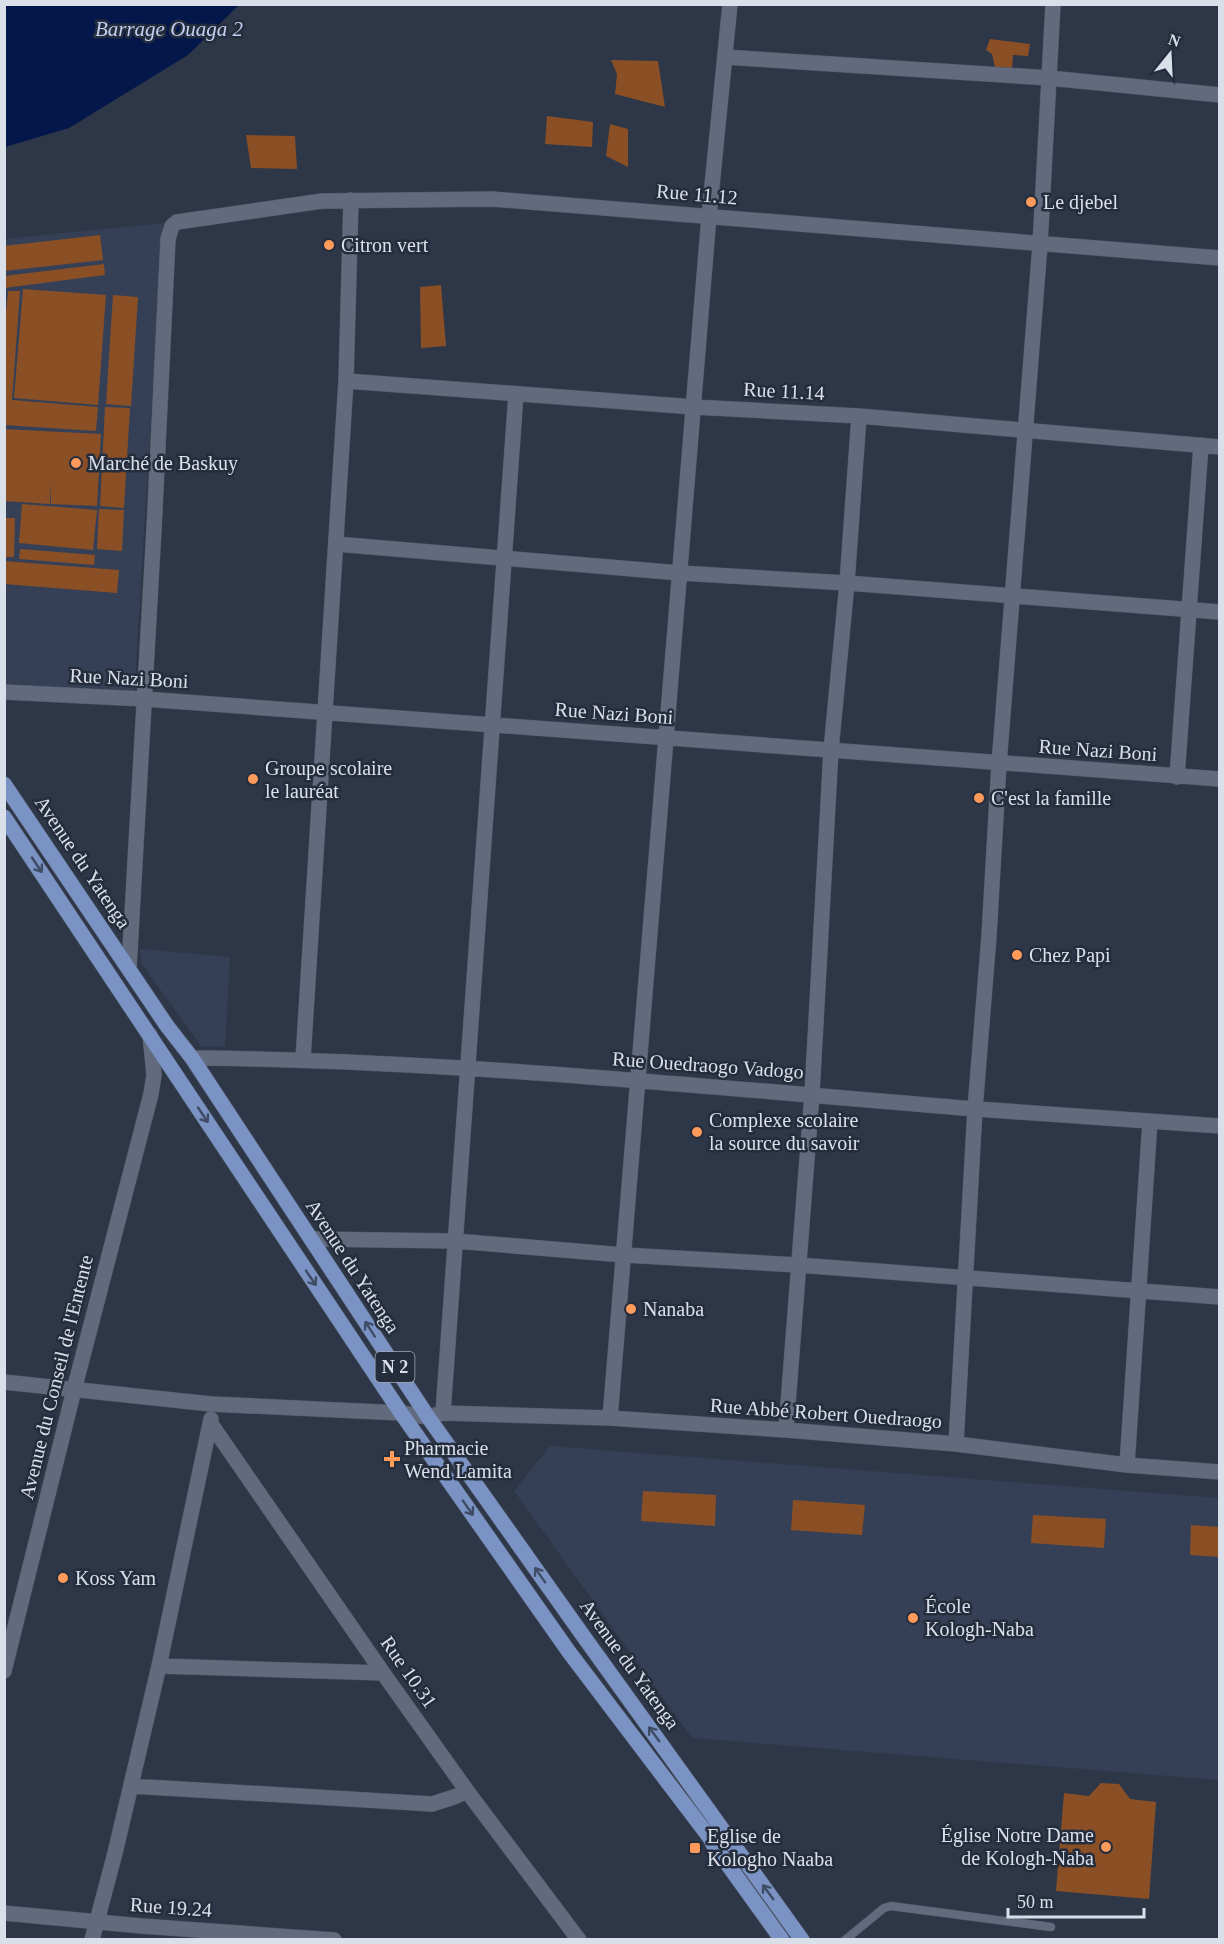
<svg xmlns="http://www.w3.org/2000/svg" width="1224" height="1944" font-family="Georgia,serif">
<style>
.built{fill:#354056}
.water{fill:#04174a}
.building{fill:#8b4f26}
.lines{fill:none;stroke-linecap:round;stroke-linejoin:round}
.lane-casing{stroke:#4d5462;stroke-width:9}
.street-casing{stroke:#4d5462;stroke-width:16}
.secondary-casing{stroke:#4d5462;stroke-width:16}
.primary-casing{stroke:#4d5462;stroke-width:16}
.lane{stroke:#616b7d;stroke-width:8}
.street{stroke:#616b7d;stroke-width:15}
.secondary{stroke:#616b7d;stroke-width:15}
.primary{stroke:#7a93c4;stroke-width:15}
.oneway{stroke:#3f4c66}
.poi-dot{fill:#ff9b5a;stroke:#252d3d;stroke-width:2}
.labels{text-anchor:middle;stroke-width:5;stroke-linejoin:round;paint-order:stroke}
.shield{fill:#252d3d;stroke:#a4aab6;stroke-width:1.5}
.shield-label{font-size:18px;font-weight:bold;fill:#dae0ea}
.street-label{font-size:20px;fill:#dae0ea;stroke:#252d3d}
.poi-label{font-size:20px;fill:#dae0ea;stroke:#252d3d;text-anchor:start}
.water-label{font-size:21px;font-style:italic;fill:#becff1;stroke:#252d3d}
</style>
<rect width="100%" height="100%" fill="#2e3747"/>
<!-- built -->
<path class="built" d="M163,223L134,696L5,686L4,239Z
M140,949L230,957L225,1046L202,1047L141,963Z
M550,1446L1219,1498V1780L692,1738L514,1491Z"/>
<!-- water -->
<path class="water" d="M5,4H239V5L188,55L69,128L5,147Z"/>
<!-- building -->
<path class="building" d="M990,39L1030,44L1028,56L1013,55L1012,69L995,67L992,54L986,50Z
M611,60L658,61L665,107L615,94L617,74Z
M547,116L593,122L592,147L545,144Z
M610,124L628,129V167L606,156Z
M246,135L295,136L297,169L251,168Z
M100,235L103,260L4,271V246Z
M104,264L105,275L4,288V276Z
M441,285L446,346L421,348L420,287Z
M23,289L106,295L98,405L14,398Z
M8,291H20L12,400L98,407L96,431L4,425V336Z
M113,295L138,297L131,406L106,404Z
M105,407L130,408L124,508L100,506Z
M4,429L101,434L97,506L51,504V483L50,504L4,501Z
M22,504L97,510L93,550L19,543Z
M99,509L124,510L122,551L97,549Z
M4,518H15L14,557H4Z
M20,549L95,555L94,565L19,559Z
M4,561L119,570L117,593L4,584Z
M643,1491L716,1495L715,1526L641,1521Z
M793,1500L865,1505L862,1535L791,1530Z
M1033,1515L1106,1519L1104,1548L1031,1543Z
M1191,1525L1220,1527V1557L1190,1555Z
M1101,1783L1119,1784L1130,1799L1156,1802L1149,1899L1056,1891L1064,1793L1089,1796Z"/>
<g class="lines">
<!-- lane casing -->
<g class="lane-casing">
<path id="lane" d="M845,1940L884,1908L891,1906L1051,1927"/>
</g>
<!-- street casing -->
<g class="street-casing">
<path id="street" d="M725,57L1049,78L1220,95
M346,381L694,407L859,416L1220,447
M336,544L680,573L847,583L1220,612
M4,692L144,699L1220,779
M1177,777L1201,445
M129,968L154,529L168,239L172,226L177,222L322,201L492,199L1220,258
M192,1058C454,1060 715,1088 977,1109C1058,1115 1139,1121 1220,1126
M303,1059L346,381L351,200
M311,1239L455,1241L624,1255L798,1265L1220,1297
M4,1382L211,1404L401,1413L428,1417L443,1413L610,1418L786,1430L956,1444L1127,1465L1220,1472
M443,1413L516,394
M610,1418L709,216L730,4
M211,1424L383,1673L467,1791L579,1940
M786,1430L812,1094L831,750L847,583L859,416
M956,1444L975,1109L989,936L999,764L1040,245L1053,4
M1127,1465L1150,1121
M159,1666L383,1673
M131,1786L432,1804L454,1797L467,1791
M92,1940L115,1853L159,1666L211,1419"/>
</g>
<!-- secondary casing -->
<g class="secondary-casing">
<path id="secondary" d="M4,1671L74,1390L151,1094L154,1075L150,1035
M4,1913L141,1926L334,1940"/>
</g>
<!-- primary casing -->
<g class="primary-casing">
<path id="primary" d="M4,784L167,1026L192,1058L428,1417L584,1637L802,1940
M4,817L401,1413L569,1652L710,1838L713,1844L782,1940"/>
</g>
<!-- lane -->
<use href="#lane" class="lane"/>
<!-- street -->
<use href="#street" class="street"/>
<!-- secondary -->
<use href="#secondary" class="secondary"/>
<!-- primary -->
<use href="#primary" class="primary"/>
</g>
<!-- one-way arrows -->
<defs><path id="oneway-shaft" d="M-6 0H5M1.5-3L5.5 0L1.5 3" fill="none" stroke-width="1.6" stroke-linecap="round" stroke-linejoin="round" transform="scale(1.5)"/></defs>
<g class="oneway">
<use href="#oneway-shaft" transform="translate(37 865) rotate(56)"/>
<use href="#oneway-shaft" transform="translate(203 1115) rotate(56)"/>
<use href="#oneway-shaft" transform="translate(311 1278) rotate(56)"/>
<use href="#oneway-shaft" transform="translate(370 1329) rotate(-123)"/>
<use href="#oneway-shaft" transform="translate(468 1508) rotate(55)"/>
<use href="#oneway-shaft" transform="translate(540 1575) rotate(-125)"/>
<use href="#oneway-shaft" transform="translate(654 1734) rotate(-126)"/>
<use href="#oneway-shaft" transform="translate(768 1892) rotate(-126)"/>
</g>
<!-- markers -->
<g class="poi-dot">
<circle cx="1031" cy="202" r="6"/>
<circle cx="329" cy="245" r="6"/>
<circle cx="76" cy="463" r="6"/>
<circle cx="253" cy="779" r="6"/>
<circle cx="979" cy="798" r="6"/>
<circle cx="1017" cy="955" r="6"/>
<circle cx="697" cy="1132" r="6"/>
<circle cx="631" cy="1309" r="6"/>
<path d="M389 1450h6v6h6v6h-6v6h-6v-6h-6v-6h6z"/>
<circle cx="63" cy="1578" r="6"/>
<circle cx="913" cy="1618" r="6"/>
<circle cx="1106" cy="1847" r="6"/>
<rect x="689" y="1842" width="12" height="12" rx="3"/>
</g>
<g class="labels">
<!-- shield labels -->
<rect class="shield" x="375.5" y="1352" width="39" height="30" rx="4.5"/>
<g class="shield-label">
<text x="395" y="1373">N 2</text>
</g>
<!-- street labels -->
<g class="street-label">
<text transform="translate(697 194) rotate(5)" y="7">Rue 11.12</text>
<text transform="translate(784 391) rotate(3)" y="7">Rue 11.14</text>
<text transform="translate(129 678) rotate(3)" y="7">Rue Nazi Boni</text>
<text transform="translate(614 713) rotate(4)" y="7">Rue Nazi Boni</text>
<text transform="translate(1098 750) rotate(4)" y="7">Rue Nazi Boni</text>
<text transform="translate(83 862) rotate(56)" y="7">Avenue du Yatenga</text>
<text transform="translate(708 1065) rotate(4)" y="7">Rue Ouedraogo Vadogo</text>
<text transform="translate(353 1266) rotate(57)" y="7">Avenue du Yatenga</text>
<text transform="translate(56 1377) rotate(-76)" y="7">Avenue du Conseil de l'Entente</text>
<text transform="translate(826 1413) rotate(4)" y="7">Rue Abbé Robert Ouedraogo</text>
<text transform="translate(630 1664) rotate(54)" y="7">Avenue du Yatenga</text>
<text transform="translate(409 1672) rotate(55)" y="7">Rue 10.31</text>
<text transform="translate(171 1907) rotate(4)" y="7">Rue 19.24</text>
</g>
<!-- poi labels -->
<g class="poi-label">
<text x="1043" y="209">Le djebel</text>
<text x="341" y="252">Citron vert</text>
<text x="88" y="470">Marché de Baskuy</text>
<text x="265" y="775">Groupe scolaire<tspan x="265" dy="23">le lauréat</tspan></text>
<text x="991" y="805">C'est la famille</text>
<text x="1029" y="962">Chez Papi</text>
<text x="709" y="1127">Complexe scolaire<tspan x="709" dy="23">la source du savoir</tspan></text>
<text x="643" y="1316">Nanaba</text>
<text x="404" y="1455">Pharmacie<tspan x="404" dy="23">Wend Lamita</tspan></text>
<text x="75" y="1585">Koss Yam</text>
<text x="925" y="1613">École<tspan x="925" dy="23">Kologh-Naba</tspan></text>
<text x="1094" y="1842" text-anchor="end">Église Notre Dame<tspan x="1094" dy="23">de Kologh-Naba</tspan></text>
<text x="707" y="1843">Eglise de<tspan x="707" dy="23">Kologho Naaba</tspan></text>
</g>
<!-- water labels -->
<g class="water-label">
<text x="169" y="36">Barrage Ouaga 2</text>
</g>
</g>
<!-- border -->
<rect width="1224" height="1944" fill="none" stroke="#dae0ea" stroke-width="12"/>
<!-- north arrow -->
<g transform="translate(1170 54) rotate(18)" stroke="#252d3d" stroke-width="4.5" paint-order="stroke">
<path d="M0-4.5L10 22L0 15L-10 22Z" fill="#dae0ea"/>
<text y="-9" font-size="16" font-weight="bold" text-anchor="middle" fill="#dae0ea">N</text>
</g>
<!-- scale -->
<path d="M1008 1908v9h136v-9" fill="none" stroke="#dae0ea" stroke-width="3"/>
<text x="1017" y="1908" font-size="18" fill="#dae0ea" stroke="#252d3d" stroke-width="4.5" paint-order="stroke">50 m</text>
</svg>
